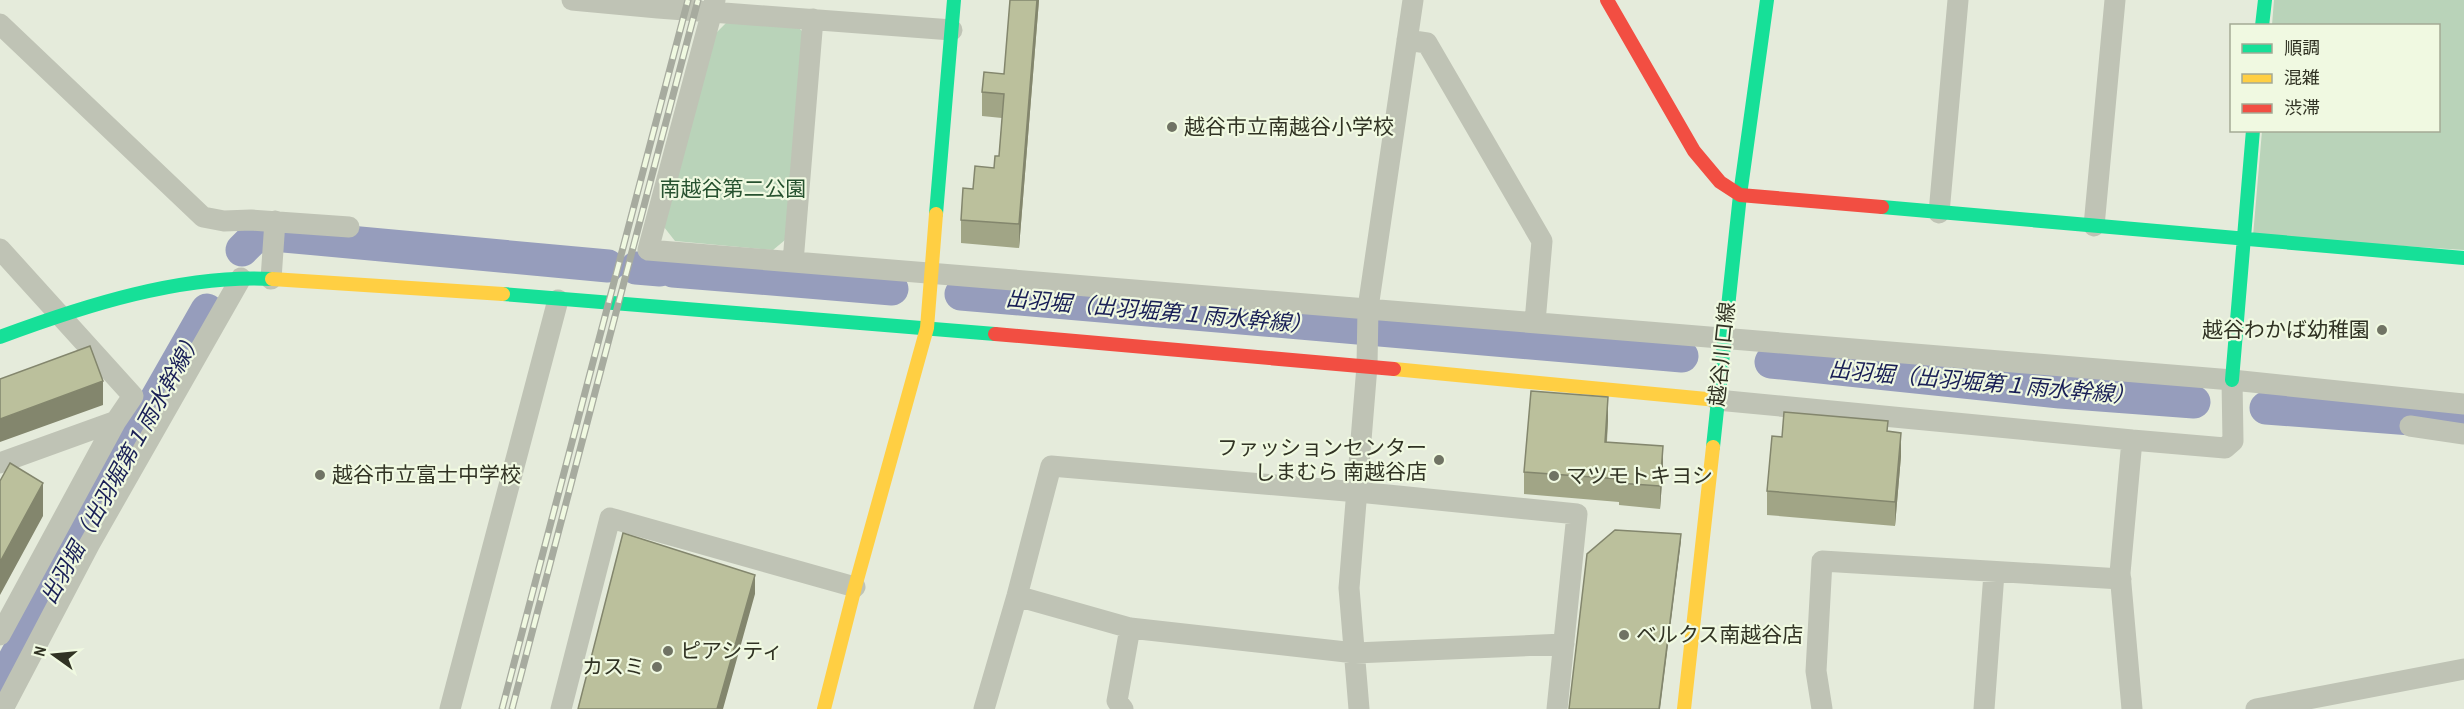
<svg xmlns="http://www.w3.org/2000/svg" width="2464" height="709" font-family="'Archivo Narrow','Noto Sans JP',sans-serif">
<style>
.green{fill:#b9d3b9}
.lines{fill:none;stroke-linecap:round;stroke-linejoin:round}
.river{stroke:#969dbc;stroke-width:33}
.street{stroke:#bfc3b5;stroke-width:21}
.fast{stroke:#16e098;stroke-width:14}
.slow{stroke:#ffcf43;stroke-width:14}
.jam{stroke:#f24e42;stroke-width:14}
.rail-casing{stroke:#a7ab9f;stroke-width:7}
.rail{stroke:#f0f9e1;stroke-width:4.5;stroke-dasharray:14;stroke-linecap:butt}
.wall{fill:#a1a586}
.shaded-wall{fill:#83866d}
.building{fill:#bbc09c;stroke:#83866d;stroke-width:1.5}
.poi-dot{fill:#707364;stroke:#f0f9e1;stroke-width:2}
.labels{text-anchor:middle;stroke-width:4.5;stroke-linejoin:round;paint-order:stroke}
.poi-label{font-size:21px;fill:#313324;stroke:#f0f9e1;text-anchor:start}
.park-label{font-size:21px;fill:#275230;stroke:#f0f9e1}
.street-label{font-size:21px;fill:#313324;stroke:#f0f9e1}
.water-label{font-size:22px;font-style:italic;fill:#191f56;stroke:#f0f9e1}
</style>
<rect width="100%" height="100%" fill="#e5ebdb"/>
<!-- green -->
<path class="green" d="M2274,0H2464V250L2253,236L2262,131L2438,130V26L2272,25Z
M726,23L798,27L804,33L785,240L773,250L675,241L664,227L716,33Z"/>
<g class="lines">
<!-- river -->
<path class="river" d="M284,236L608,266
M242,250L252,240L265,234
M636,268L660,270
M673,271L892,289
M961,294L1358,328
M1380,330L1682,356
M1771,362L2060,392L2194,402
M2266,408L2464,423
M0,686L150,410L207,310"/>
<!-- street -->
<path class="street" d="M572,0L658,8L662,0
M715,0L648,250L2232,380L2464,404
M658,8L952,30
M0,24L203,217L224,221L251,220L349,227
M1407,40L1427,43L1542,241L1535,322
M1939,213L1958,0
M2094,226L2115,0
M0,249L133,396L116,421L0,635
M793,262L813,19
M271,279L275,221
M1717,400L2132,440L2120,573L2132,709
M2410,426L2464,434
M2132,440L2225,448L2233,441L2232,380
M0,463L116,421
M1017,596L1130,628L1355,653L1564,644
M3,709L89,545L241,278
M450,709L558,300
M561,709L610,518L855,587
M984,709L1017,596L1051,466L1358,492L1577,514L1557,709
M1123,709L1117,701L1130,628
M1359,709L1349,588L1367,366L1368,308L1413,0
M1822,709L1816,671L1822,561L2121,579
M1984,709L1994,573
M2256,709L2464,669"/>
<!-- fast -->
<path class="fast" d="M2262,26L2265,0
M1882,207L2464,258
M936,214L954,0
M503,294L995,334
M0,337C83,306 182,274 272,279
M2232,380L2253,130
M1713,447L1740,195L1767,0"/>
<!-- slow -->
<path class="slow" d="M272,279L503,294
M1394,369L1717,400
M824,709L855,587L927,328L936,214
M1684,709L1713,447"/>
<!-- jam -->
<path class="jam" d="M1607,0L1694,151L1720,182L1740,195L1882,207
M995,334L1394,369"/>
<!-- rail casing -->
<g class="rail-casing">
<path id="rail" d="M502,709L688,0
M512,709L698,0"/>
</g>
<!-- rail -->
<use href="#rail" class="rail"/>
</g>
<!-- wall -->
<path class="wall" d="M1010,0H1039L1019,248L961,243V220L973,189L994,168L999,156L1002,118L982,116V92L1004,74Z
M1608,420L1607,442L1663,469L1660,509L1619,505V502L1524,494V472Z
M1888,431L1901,456L1895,526L1767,515V491L1782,437Z"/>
<!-- shaded-wall -->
<path class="shaded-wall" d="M1037,0H1039L1019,248V224Z
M103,381V405L0,442V419Z
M1608,397V420L1605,465V442Z
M1901,433V456L1895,526V502Z
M1663,446V469L1660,509V486Z
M43,483V516L0,595V562Z
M1681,534V541L1660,709H1659Z
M755,575V594L723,709H717Z"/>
<!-- building -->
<path class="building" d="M1010,0H1037L1019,224L961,220L963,188L973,189L975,166L994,168L995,156H999L1004,94L982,92L984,72L1004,74Z
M90,346L103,381L0,419V379Z
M1531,391L1608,397L1605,442L1663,446L1660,486L1619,483V479L1524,472Z
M1784,412L1888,421L1887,431L1901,433L1895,502L1767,491L1772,436L1782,437Z
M10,463L43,483L0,562V481Z
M1615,530L1681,534L1659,709H1569L1587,554Z
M623,533L755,575L717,709H578Z"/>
<!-- markers -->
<g class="poi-dot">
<circle cx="1172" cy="127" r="6"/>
<circle cx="2382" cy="330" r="6"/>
<circle cx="1439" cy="460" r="6"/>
<circle cx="320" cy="475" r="6"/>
<circle cx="1554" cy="476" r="6"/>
<circle cx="1624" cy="635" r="6"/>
<circle cx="668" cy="651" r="6"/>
<circle cx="657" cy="667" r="6"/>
</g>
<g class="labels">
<!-- poi labels -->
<g class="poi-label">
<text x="1184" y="134">越谷市立南越谷小学校</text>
<text x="2370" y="337" text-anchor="end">越谷わかば幼稚園</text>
<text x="1427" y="455" text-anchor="end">ファッションセンター<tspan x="1427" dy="24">しまむら 南越谷店</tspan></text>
<text x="332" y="482">越谷市立富士中学校</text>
<text x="1566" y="483">マツモトキヨシ</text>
<text x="1636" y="642">ベルクス南越谷店</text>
<text x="680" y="658">ピアシティ</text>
<text x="645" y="674" text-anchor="end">カスミ</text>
</g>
<!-- park labels -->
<g class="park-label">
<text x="733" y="196">南越谷第二公園</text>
</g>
<!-- street labels -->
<g class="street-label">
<text transform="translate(1722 354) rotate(-84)" y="7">越谷川口線</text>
</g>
<!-- water labels -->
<g class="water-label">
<text transform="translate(1159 311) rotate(5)" y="8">出羽堀（出羽堀第１雨水幹線）</text>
<text transform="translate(1982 382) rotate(5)" y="8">出羽堀（出羽堀第１雨水幹線）</text>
<text transform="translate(121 467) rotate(-61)" y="8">出羽堀（出羽堀第１雨水幹線）</text>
</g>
</g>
<!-- legend -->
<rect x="2230" y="24" width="210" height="108" fill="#f0f9e1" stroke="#a4aa95" stroke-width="1.5"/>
<rect x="2242" y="44" width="30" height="9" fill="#16e098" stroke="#a4aa95" stroke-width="1.5"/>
<text x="2284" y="54" font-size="18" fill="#313324">順調</text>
<rect x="2242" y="74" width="30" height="9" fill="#ffcf43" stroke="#a4aa95" stroke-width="1.5"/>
<text x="2284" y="84" font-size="18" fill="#313324">混雑</text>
<rect x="2242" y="104" width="30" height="9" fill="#f24e42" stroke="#a4aa95" stroke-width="1.5"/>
<text x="2284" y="114" font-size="18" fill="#313324">渋滞</text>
<!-- north arrow -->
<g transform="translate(54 655) rotate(285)" stroke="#f0f9e1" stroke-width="4.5" paint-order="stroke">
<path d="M0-4.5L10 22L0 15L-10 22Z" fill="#313324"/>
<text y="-9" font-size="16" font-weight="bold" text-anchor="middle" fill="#313324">N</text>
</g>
</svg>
